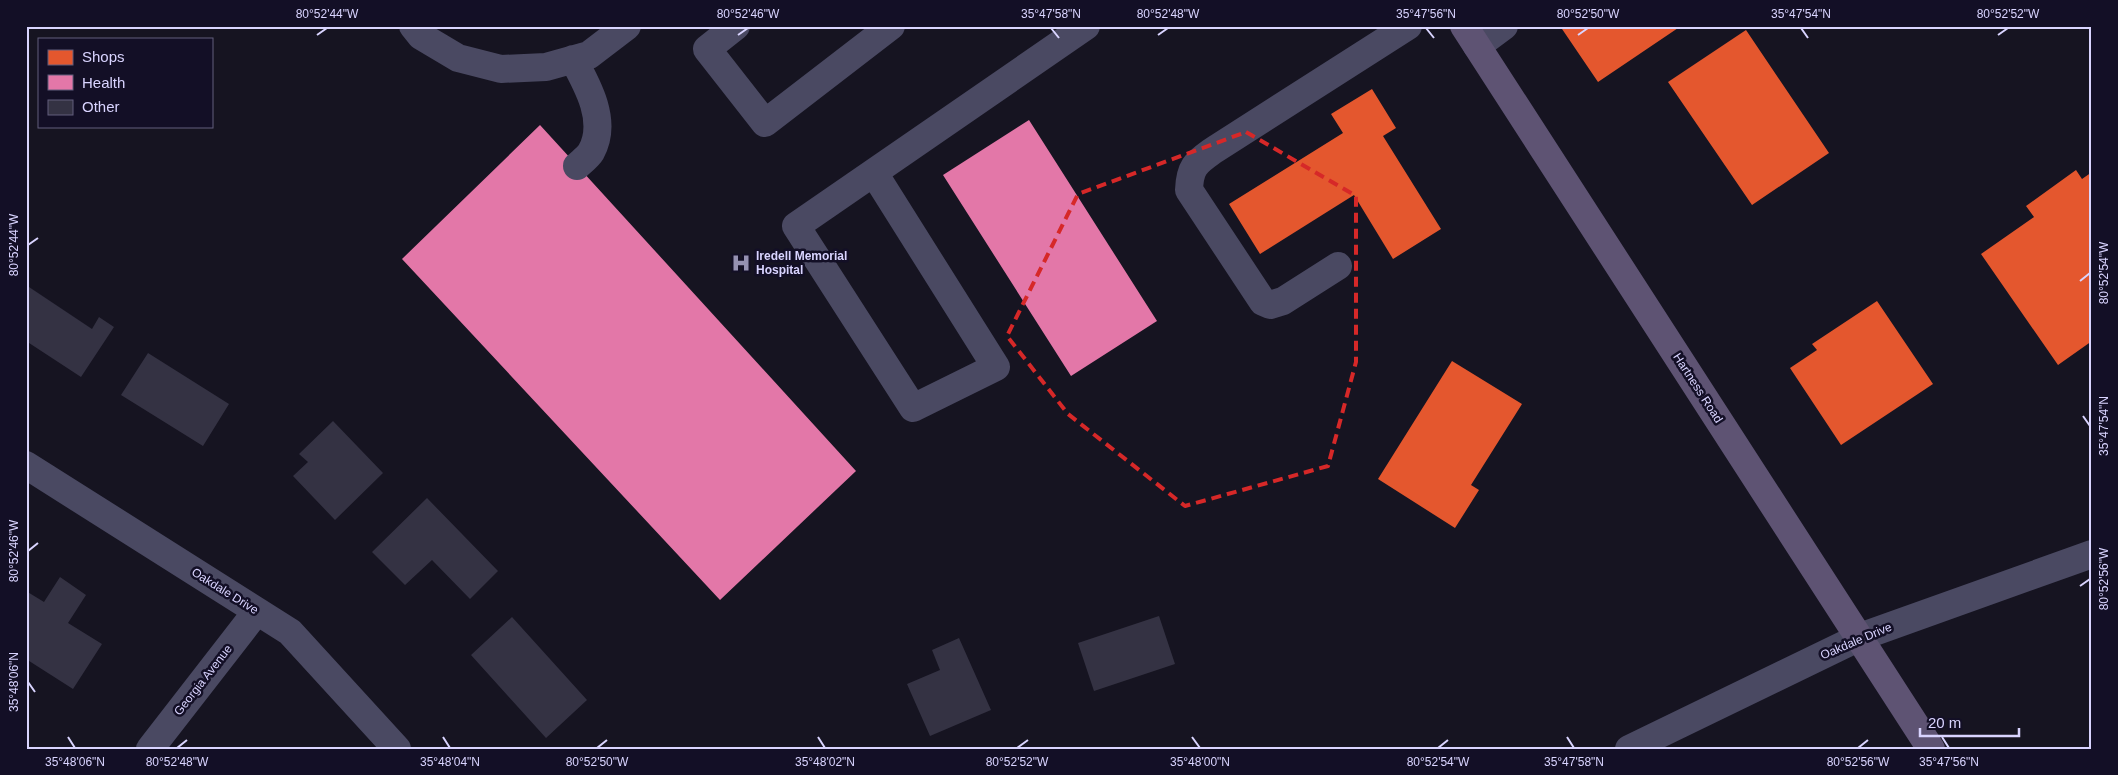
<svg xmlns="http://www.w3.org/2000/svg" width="2118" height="775" font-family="Arial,sans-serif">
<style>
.shops{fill:#e4572e}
.health{fill:#e377a8}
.building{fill:#343243}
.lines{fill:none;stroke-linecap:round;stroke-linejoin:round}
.minor{stroke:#4a4962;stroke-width:28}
.major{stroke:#5e5373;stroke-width:28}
.marked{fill:none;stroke:#d62828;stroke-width:4;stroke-dasharray:10 6;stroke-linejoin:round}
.ticks{fill:none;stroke:#d9d4ff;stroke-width:2}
.labels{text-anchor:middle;stroke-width:5;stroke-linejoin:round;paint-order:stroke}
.poi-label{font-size:12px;font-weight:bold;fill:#d9d4ff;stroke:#130f26;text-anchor:start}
.street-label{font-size:12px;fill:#d9d4ff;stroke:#130f26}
.neatline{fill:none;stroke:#d9d4ff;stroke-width:2}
.ticks-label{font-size:12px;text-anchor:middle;fill:#d9d4ff}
</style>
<rect width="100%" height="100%" fill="#161421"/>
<!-- shops -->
<path class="shops" d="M1560,26H1681L1598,82Z
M1746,30L1829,153L1752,205L1668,82Z
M1372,89L1396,128L1383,136L1441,229L1393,259L1354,195L1260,254L1229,204L1343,133L1331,114Z
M2076,170L2082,179L2092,172V341L2058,365L1981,254L2034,217L2026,206Z
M1877,301L1933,384L1841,445L1790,368L1817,350L1812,344Z
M1452,361L1522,404L1471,485L1479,490L1455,528L1378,479Z"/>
<!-- health -->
<path class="health" d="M1029,120L1157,321L1071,376L943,175Z
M540,125L856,471L720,600L402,259Z"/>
<!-- building -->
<path class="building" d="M29,287L92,329L99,317L114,327L81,377L26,341V291Z
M148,353L229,404L203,446L121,395Z
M333,421L383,473L335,520L293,476L308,462L299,454Z
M427,498L498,571L470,599L432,560L405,585L372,552Z
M60,577L86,595L68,623L102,644L73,689L26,659V591L44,602Z
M1159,616L1175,664L1094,691L1078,643Z
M512,617L587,700L546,738L471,655Z
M959,638L991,710L930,736L907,684L940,670L932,650Z"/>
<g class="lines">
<!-- minor -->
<path class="minor" d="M413,26L421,36L458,58L501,69L546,67L589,55L627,26
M736,26L707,49L765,123L891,26
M1477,46L1504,26
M573,59C588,86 608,122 591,152C588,157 581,162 577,166
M874,173L996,367L913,408L796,226L1086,26
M1338,266L1283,301L1270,305L1263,302L1189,190C1190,166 1196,163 1214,150L1408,26
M26,465L290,632L397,749
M150,749L257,611
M1629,749L1860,637L2092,554"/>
<!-- major -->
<path class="major" d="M1464,26L1931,749"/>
</g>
<!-- marked area -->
<path class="marked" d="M1246,132L1356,196V362L1328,466L1185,506L1068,414L1007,336L1078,194Z"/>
<!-- ticks -->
<path class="ticks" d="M1051,28L1059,38M1426,28L1434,38M1801,28L1808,38M317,35L327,28M738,35L748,28M1158,35L1168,28M1578,35L1588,28M1998,35L2008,28M28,245L38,238M2080,281L2090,273M2083,416L2090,426M28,551L38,543M2080,586L2090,579M28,682L35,692M68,737L75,748M443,737L450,748M818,737L825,748M1192,737L1200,748M1567,737L1574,748M1942,737L1949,748M177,748L187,740M597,748L607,740M1017,748L1028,740M1438,748L1448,740M1858,748L1868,740"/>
<!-- icons -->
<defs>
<g id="hospital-bare" transform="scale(1.5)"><path d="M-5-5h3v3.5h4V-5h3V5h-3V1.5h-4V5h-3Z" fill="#9591b1" stroke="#130f26" stroke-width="2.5" paint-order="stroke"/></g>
</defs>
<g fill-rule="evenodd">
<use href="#hospital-bare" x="741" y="263"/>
</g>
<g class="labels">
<!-- poi labels -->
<g class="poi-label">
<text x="756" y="260">Iredell Memorial<tspan x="756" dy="14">Hospital</tspan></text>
</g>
<!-- street labels -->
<g class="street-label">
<text transform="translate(1698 388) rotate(57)" y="4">Hartness Road</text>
<text transform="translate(225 591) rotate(32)" y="4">Oakdale Drive</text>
<text transform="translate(1856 641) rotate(-23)" y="4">Oakdale Drive</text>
<text transform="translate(203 680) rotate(-52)" y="4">Georgia Avenue</text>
</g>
</g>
<!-- border -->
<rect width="2118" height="775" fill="none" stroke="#130f26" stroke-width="55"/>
<!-- legend -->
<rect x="38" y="38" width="175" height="90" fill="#130f26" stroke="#625e7d"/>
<rect x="48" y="50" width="25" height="15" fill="#e4572e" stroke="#625e7d"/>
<text x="82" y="62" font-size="15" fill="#d9d4ff">Shops</text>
<rect x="48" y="75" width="25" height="15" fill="#e377a8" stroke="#625e7d"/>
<text x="82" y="88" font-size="15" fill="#d9d4ff">Health</text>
<rect x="48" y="100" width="25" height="15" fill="#343243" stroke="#625e7d"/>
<text x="82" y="112" font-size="15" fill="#d9d4ff">Other</text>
<!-- scale -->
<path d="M1920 728v8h99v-8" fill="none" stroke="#d9d4ff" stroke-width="2.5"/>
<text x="1928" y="728" font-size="15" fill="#d9d4ff" stroke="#130f26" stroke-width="4" paint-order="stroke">20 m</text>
<rect x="28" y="28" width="2062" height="720" class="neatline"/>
<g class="ticks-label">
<text x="327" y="18">80°52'44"W</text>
<text x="748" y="18">80°52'46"W</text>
<text x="1051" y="18">35°47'58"N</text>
<text x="1168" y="18">80°52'48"W</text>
<text x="1426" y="18">35°47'56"N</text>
<text x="1588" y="18">80°52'50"W</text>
<text x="1801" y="18">35°47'54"N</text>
<text x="2008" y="18">80°52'52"W</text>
<text transform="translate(14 245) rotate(-90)" y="4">80°52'44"W</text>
<text transform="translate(2104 273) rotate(-90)" y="4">80°52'54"W</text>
<text transform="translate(2104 426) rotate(-90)" y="4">35°47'54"N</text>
<text transform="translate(14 551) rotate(-90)" y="4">80°52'46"W</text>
<text transform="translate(2104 579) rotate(-90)" y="4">80°52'56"W</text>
<text transform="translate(14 682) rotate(-90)" y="4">35°48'06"N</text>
<text x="75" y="766">35°48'06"N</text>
<text x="177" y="766">80°52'48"W</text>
<text x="450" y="766">35°48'04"N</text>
<text x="597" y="766">80°52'50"W</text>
<text x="825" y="766">35°48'02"N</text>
<text x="1017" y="766">80°52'52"W</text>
<text x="1200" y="766">35°48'00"N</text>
<text x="1438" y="766">80°52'54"W</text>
<text x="1574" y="766">35°47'58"N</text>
<text x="1858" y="766">80°52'56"W</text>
<text x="1949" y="766">35°47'56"N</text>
</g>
</svg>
